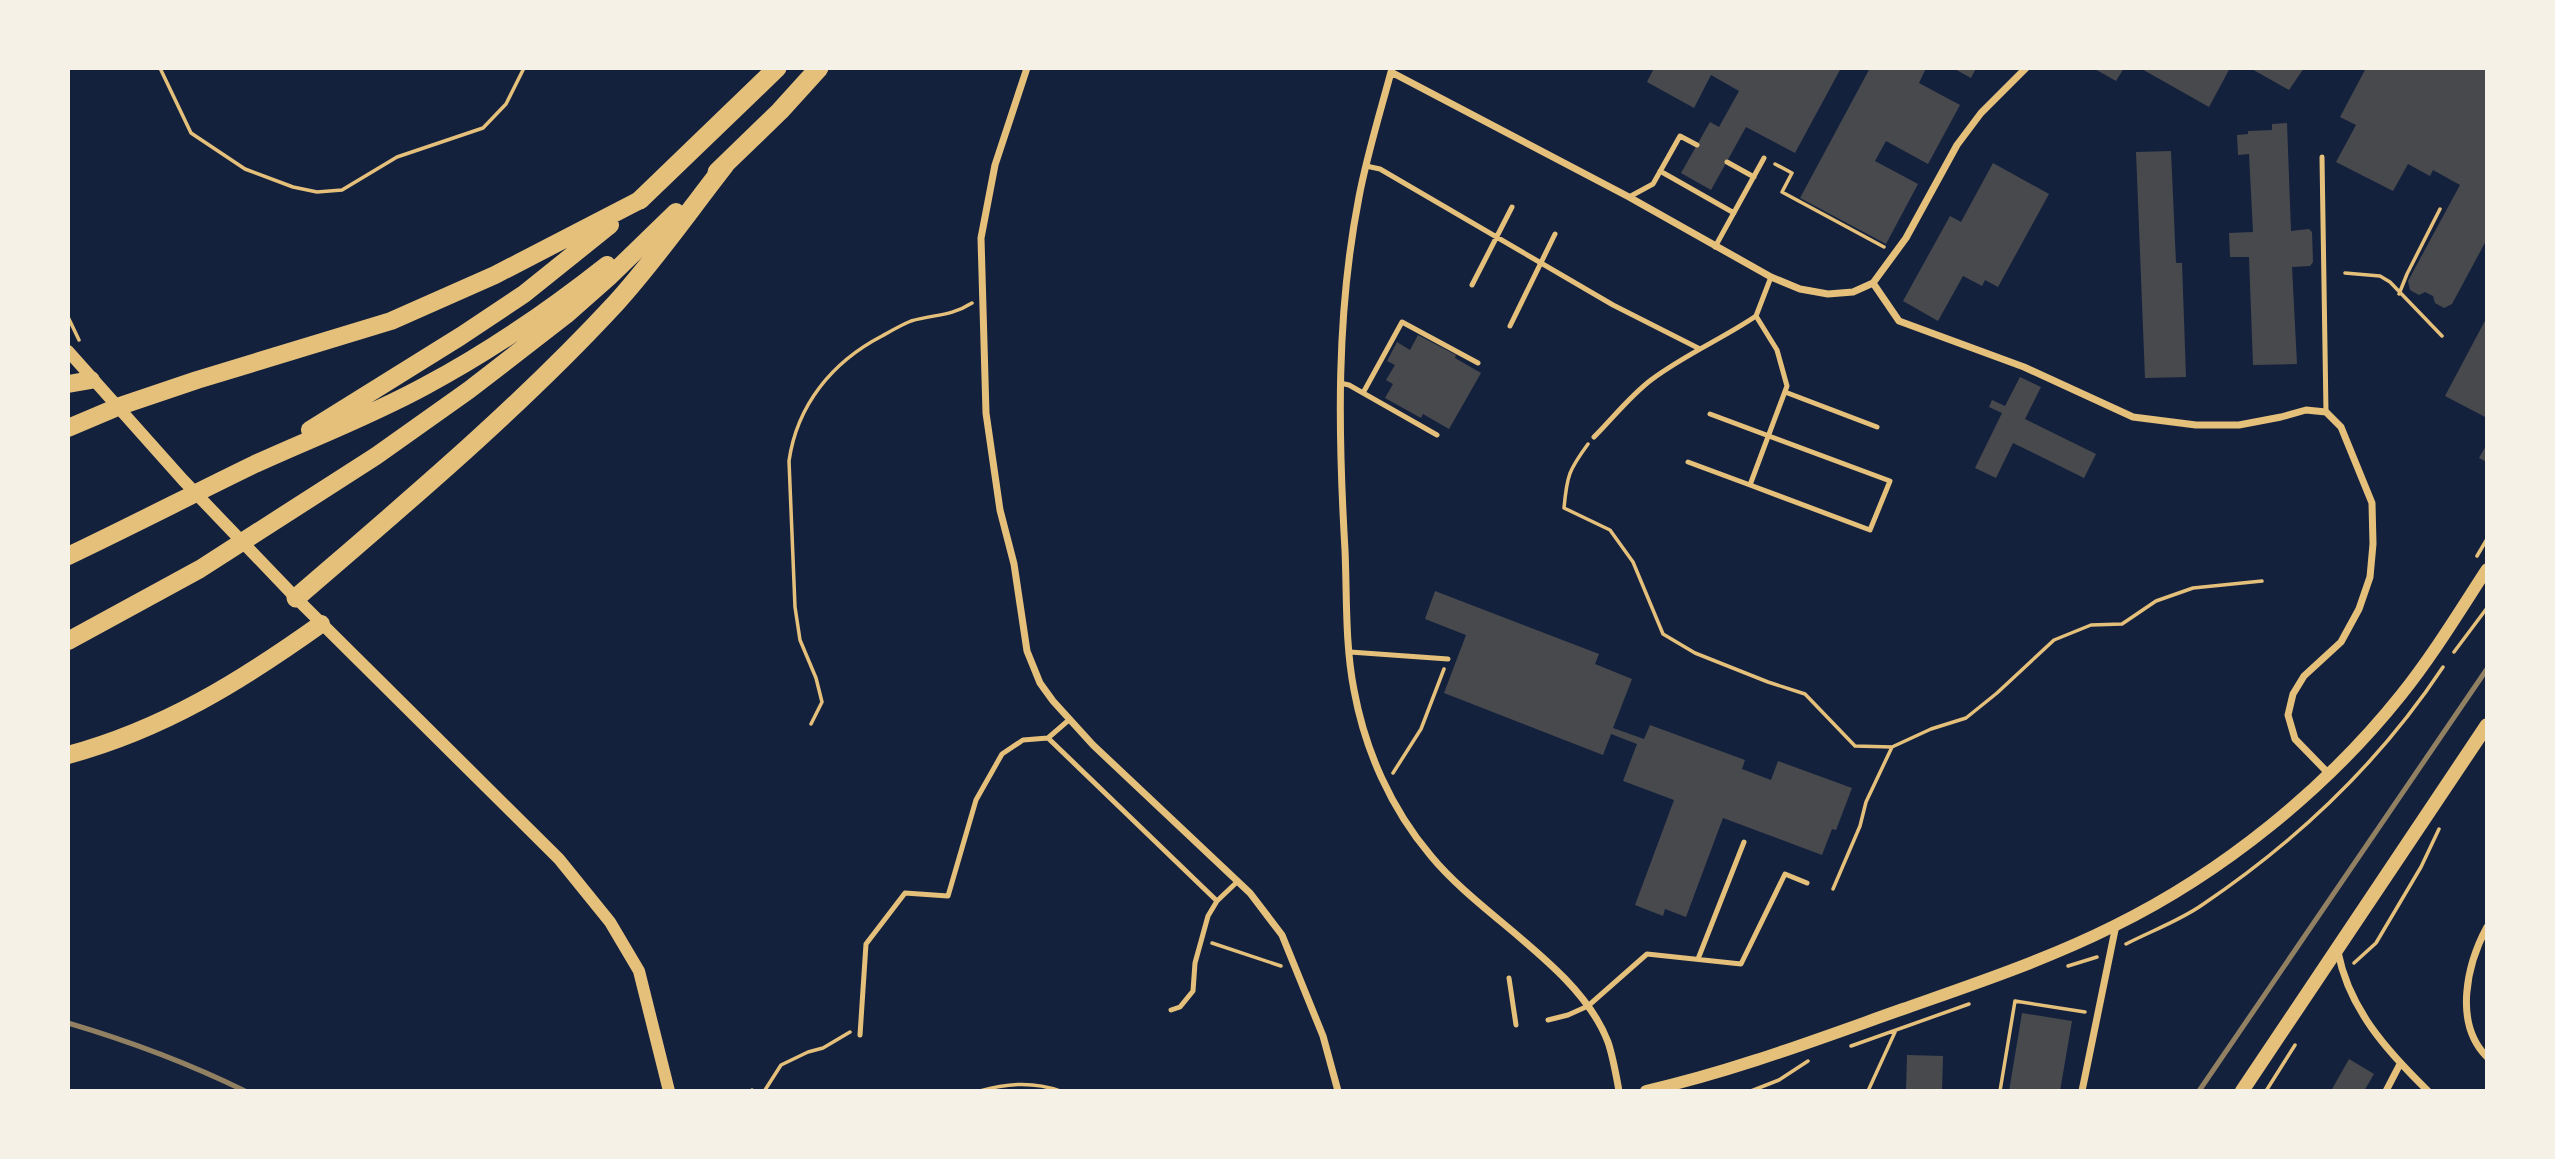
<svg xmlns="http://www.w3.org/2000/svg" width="2555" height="1159" font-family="Karla,sans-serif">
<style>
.building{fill:#48494c}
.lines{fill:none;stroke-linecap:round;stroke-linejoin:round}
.path{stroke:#e5c07b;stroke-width:3.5}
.service{stroke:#e5c07b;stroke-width:5}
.minor{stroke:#e5c07b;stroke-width:7}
.tertiary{stroke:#e5c07b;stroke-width:12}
.secondary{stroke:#e5c07b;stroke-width:14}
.trunk{stroke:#e5c07b;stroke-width:18}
.motorway{stroke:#e5c07b;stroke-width:19}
.rail{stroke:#918062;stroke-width:5}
</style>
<rect width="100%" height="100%" fill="#14213d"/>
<!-- building -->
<path class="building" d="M1654,68H1841L1795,153L1746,127L1711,190L1681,173L1710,122L1719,127L1739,91L1711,75L1694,108L1647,82Z
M1870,68H1926L1919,83L1960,105L1928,164L1886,141L1875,161L1918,184L1886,244L1800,198Z
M1953,68H1976L1971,78Z
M2093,68H2124L2116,81Z
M2140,68H2230L2209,107Z
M2250,68H2304L2289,90Z
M2366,68H2487V239L2452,304L2444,308L2435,303L2433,296L2425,292L2419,295L2410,290L2408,281L2460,185L2433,170L2430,176L2408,164L2393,191L2336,162L2356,125L2340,117Z
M2287,123L2291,231L2309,229L2312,232L2313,262L2310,266L2292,267L2297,364L2253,365L2249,257H2230L2229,233L2253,232L2249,154L2238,155L2237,135L2248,134V131L2272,130V124Z
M2171,151L2176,263H2182L2186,377L2145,378L2136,152Z
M1993,163L2049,194L1998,287L1985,280L1982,286L1963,276L1938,321L1903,301L1950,216L1961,222Z
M2487,317V418L2445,396Z
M1418,335L1456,355L1455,358L1481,373L1449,429L1423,414L1421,418L1385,398L1393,384L1386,380L1395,365L1387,361L1397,342L1410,350Z
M2020,377L2041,387L2025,419L2096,454L2084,478L2013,443L1996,478L1975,468L2002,413L1989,407L1992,400L2005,406Z
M2487,444V462L2479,458Z
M1435,591L1599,654L1595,664L1632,679L1613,728L1644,739L1650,725L1745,760L1742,769L1771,780L1778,761L1852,788L1836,830L1832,829L1822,855L1723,818L1686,917L1665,909L1663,916L1635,905L1674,800L1623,781L1637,744L1611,734L1603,755L1444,693L1466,635L1425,619Z
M2022,1013L2072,1021L2060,1091H2009Z
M1907,1055L1943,1056L1942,1091H1906Z
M2349,1059L2374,1074L2364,1091H2331Z"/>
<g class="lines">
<!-- path -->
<path class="path" d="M160,68L191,133L245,169L293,187L317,192L342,190L397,157L483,128L506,104L524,68
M1775,164L1792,173L1782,192L1884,247
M2345,273L2380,276L2390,282L2442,336
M2399,294L2407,274L2440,209
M68,317L79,340
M1588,444C1569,470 1567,475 1564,508L1610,530L1633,562L1663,634L1695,653L1768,682L1805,694L1855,746L1892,747
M2477,556L2487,539
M2454,652L2487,608
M811,724L822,702L816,678L800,640L795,607L789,461C797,405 832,362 882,336C891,331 901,325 911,321C934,314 950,317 972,303
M1393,773L1421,729L1444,669
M1833,889L1860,826L1866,802L1892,747L1931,729L1966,718L1997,693L2054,640L2091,625L2122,624L2156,601L2193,588L2262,581
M1212,943L1281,966
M2126,944C2151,931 2179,921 2202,905C2297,841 2380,762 2443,667
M2354,963L2376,943L2421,867L2439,829
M2068,966L2097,957
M1851,1046L1969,1004
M752,1090V1091
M765,1090L781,1065L808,1052L823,1048L850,1032
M980,1091C1007,1083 1033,1081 1060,1091
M1751,1091L1779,1080L1808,1061
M1868,1091L1895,1032
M2000,1091L2015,1001L2085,1012
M2266,1091L2295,1045"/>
<!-- service -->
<path class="service" d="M2322,157L2326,412
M1727,162L1754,177
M1366,166L1380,169L1613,305L1698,348
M1660,171L1734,213
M1629,197L1653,184L1680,136L1697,145
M1715,247L1764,158
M1472,285L1512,207
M1756,316L1771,277
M1510,326L1555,234
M1340,383L1349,385L1437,435
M1785,392L1877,427
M1363,393L1402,322L1478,363
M1710,414L1890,481L1870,530L1750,485L1787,386L1777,350L1756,316
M1594,437C1612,419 1630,396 1651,380C1684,355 1722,339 1756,316
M1688,462L1750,485
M1350,652L1448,659
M1048,738L1070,719
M1698,959L1744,842
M1509,978L1516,1025
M1171,1010L1180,1007L1193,991L1195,963L1208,916L1217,901L1238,881
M1548,1020L1568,1015L1588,1006L1647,954L1741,964L1785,874L1807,883
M860,1035L866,944L905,893L948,896L976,800L1002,754L1023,740L1048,738L1217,901"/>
<!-- minor -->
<path class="minor" d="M1027,68L995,165L981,238L986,413L1000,510L1014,564L1027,651L1040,683L1053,701L1093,745L1250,893L1282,935L1323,1036L1338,1091
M1392,69L1391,72L1629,197L1771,277L1800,289L1828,294L1853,292L1873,283L1906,238L1957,145L1981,113L2026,68
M1391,72C1380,113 1367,155 1359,197C1336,314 1338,431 1345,550C1347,596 1345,644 1354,690C1365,750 1391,809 1431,856C1481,917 1580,968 1608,1042C1613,1057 1616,1074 1619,1091
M1873,283L1899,321L2024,367L2133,417L2196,425H2239L2281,417L2306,410L2326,412L2341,427L2372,503L2373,544L2370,577L2359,609L2341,642L2304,676L2293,694L2288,715L2295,739L2329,774
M2487,927C2467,964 2453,1023 2487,1057
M2338,952C2349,1009 2387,1051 2428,1091
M2082,1091L2116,925
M2386,1091L2400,1064"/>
<!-- tertiary -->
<path class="tertiary" d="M68,351L183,480L296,598L559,859L610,922L639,971L669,1091
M1646,1091C1734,1071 1818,1039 1903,1009C1974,984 2046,960 2114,926C2222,873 2326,789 2401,695C2433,655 2459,612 2487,569"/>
<!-- secondary -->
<path class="secondary" d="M2242,1091L2487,725"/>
<!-- trunk -->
<path class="trunk" d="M68,384L91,380
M68,428L120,406L197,380L391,321L495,275L640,200
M310,430L461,336L524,294L610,225
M68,556C131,526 193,494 255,464C312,438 370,416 425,386C489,352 550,310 607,265
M68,641L200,569L376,456L469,390L566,315L609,277L676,212
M68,755C164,729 241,681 321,624"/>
<!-- motorway -->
<path class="motorway" d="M717,172L780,111L819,68
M640,200L777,68
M296,598C406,503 517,410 616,303C655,260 689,211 725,165"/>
<!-- rail -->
<path class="rail" d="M68,1023C129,1041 188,1063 245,1091
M2199,1091L2487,669"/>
</g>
<!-- border -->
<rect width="2555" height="1159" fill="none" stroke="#f6f1e7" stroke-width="140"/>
</svg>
